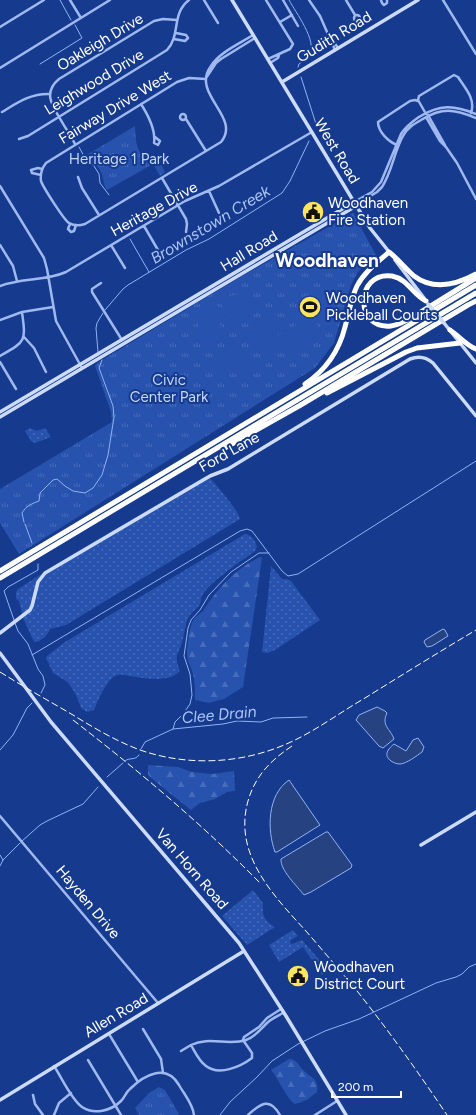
<svg xmlns="http://www.w3.org/2000/svg" width="476" height="1115" font-family="Figtree,sans-serif">
<style>
.grass{fill:url(#grass-dots)}
.forest{fill:url(#forest-firs)}
.park{fill:url(#park-tufts)}
.pitch{fill:#2752ad}
.water{fill:#264281;stroke:#91b2f3}
.lines{fill:none;stroke-linecap:round;stroke-linejoin:round}
.stream{stroke:#91b2f3;stroke-width:1}
.street{stroke:#9fb9f0;stroke-width:2.5}
.secondary{stroke:#cddbfb;stroke-width:3.5}
.highway{stroke:#fff;stroke-width:5}
.rail{stroke:#fff;stroke-width:1;stroke-dasharray:7 3;stroke-linecap:butt}
.secondary-bridge{stroke:#cddbfb;stroke-width:3.5}
.labels{text-anchor:middle;stroke-width:4;stroke-linejoin:round;paint-order:stroke}
.street-label{font-size:15px;fill:#fff;stroke:#153a8e}
.park-label{font-size:15px;fill:#c6d7fc;stroke:#153a8e}
.poi-label{font-size:15px;fill:#fff;stroke:#153a8e;text-anchor:start}
.water-label{font-size:16px;font-style:italic;fill:#abc4f7;stroke:#153a8e}
.district-label{font-size:19px;font-weight:bold;fill:#fff;stroke:#153a8e}
</style>
<defs>
<pattern id="grass-dots" width="8" height="8" patternUnits="userSpaceOnUse"><rect width="8" height="8" fill="#2752ad"/><path d="M2 2h.1M6 6h.1" fill="none" stroke="#476cb9" stroke-width="1.8" stroke-linecap="round"/></pattern>
<pattern id="forest-firs" width="22" height="20" patternUnits="userSpaceOnUse"><rect width="22" height="20" fill="#2752ad"/><path d="M5 1l3.5 6h-7zM16 11l3.5 6h-7z" fill="#476cb9"/></pattern>
<pattern id="park-tufts" width="24" height="20" patternUnits="userSpaceOnUse"><rect width="24" height="20" fill="#2752ad"/><path d="M3 7l-1-3M5 7V3M7 7l1-3M15 17l-1-3M17 17v-4M19 17l1-3" fill="none" stroke="#476cb9"/></pattern>
</defs>
<rect width="100%" height="100%" fill="#153a8e"/>
<!-- grass -->
<path class="grass" d="M30,428L37,431L45,428L51,437L35,443L31,441L25,431Z
M207,476L210,478C217,486 239,511 240,519L66,625L50,629C48,635 42,641 35,642L33,640L23,618L19,601L16,599V592L18,589L68,557L204,477Z
M245,534C252,535 255,540 257,547L255,551C242,561 207,583 201,598C201,600 201,602 200,604C198,608 193,611 190,615C185,622 185,631 183,639C179,656 173,652 180,671C170,682 150,679 136,677C129,676 121,673 115,676C106,681 98,701 94,710L87,712L81,708L77,697L70,685L66,681L53,673L46,658L47,656L65,642Z
M271,566L282,579H287L291,581L320,620L275,650L268,653L262,652Z
M253,890L263,903C262,916 264,920 275,927L247,945L222,916Z
M293,930L298,936L291,940L290,943L292,944L302,940L329,971L322,975L303,947L279,962L269,945Z"/>
<!-- forest -->
<path class="forest" d="M260,557L262,558L243,687L224,699L209,703L195,700C195,691 195,682 193,673C191,667 187,661 187,655C187,647 189,626 194,619C196,616 200,614 203,611C218,588 234,570 260,557Z
M148,765L178,767L192,772L212,774L234,771L235,791L227,792L215,799L200,803L191,810L187,807L150,777L148,774Z
M289,1059C296,1058 299,1066 304,1071C311,1078 319,1078 317,1092L307,1100L299,1103L294,1104C283,1093 281,1082 271,1070Z"/>
<!-- park -->
<path class="park" d="M135,126C136,136 135,150 144,157C148,159 155,160 160,162L165,172L160,176L153,164L107,190C103,184 104,179 101,172C98,165 92,161 85,156Z
M353,213L376,255L358,272L351,285L334,343L315,368L19,554L0,523V489L112,422L111,412L95,366L97,363L242,276Z
M159,1087L165,1090L179,1114L178,1115H139L135,1108L149,1093Z"/>
<!-- pitch -->
<path class="pitch" d="M235,295L251,298L262,307L238,326L219,301L227,297Z
M208,310L228,334L204,352C194,338 196,322 208,310Z
M269,315C281,333 277,344 265,359L245,336Z
M312,316L322,333L287,353L277,336Z
M235,343L254,367C239,378 222,374 210,362Z"/>
<!-- water -->
<path class="water" d="M443,629L445,630L448,636L432,646L427,647L424,642L425,640Z
M377,707L385,711L387,713C381,726 390,728 394,739L383,748L379,746L356,720L359,715Z
M418,738L424,747L422,752C418,755 406,764 400,764C397,764 394,763 391,761C383,755 388,749 394,744L406,751L413,740Z
M289,780L320,825L277,852H275C267,830 267,795 289,780Z
M326,832H328L352,865L351,868L311,892L304,895C297,886 280,870 281,859Z"/>
<g class="lines">
<!-- stream -->
<path class="stream" d="M60,0L71,20
M289,0C296,13 317,40 310,55L299,64L298,67
M40,64L82,38L75,25
M301,77L316,124
M79,147L85,158L94,166L99,174L100,183L109,195
M130,239L149,272
M105,310L123,289L128,285L186,250L209,239L282,193L290,181L309,141
M98,352L96,328L97,323L103,313
M24,522L22,513C26,506 31,504 39,501L40,493L53,480L57,479L65,486L73,491L85,493L93,488L102,475L108,455L114,417L113,406L99,368L102,360
M25,524L32,543
M14,620L4,591L8,587L38,570V564
M15,623L18,631L28,644L38,669L43,676L45,685L41,693
M32,655L240,531L247,529L252,531L282,571L288,576L298,574L476,461
M173,729L175,722L183,714L190,704L192,695L190,674L184,656L188,628L191,620L200,610L209,595L231,572L259,553H269
M141,749L145,742L173,729L223,724L237,721L261,722L273,718L307,717
M0,750L13,735L27,708L32,703
M125,761C129,757 135,761 139,755
M107,777L123,763
M22,841L40,825L47,821L83,804L98,787
M0,855L3,860
M0,866L3,860L20,843
M220,1115L230,1102L257,1077L272,1061L298,1044L325,1031L359,1019L436,983L456,977L462,974L469,967L476,964"/>
<!-- street -->
<path class="street" d="M70,0L81,18
M204,0L218,23
M266,0L293,44L290,49L268,59
M283,0L298,26
M309,0L320,16L335,50
M346,0L355,15
M381,0L382,3L384,5L387,3V0
M443,0L476,54
M354 18a3 3 0 1 1 6 0a3 3 0 1 1-6 0Z
M280,22L292,15
M0,27L44,0
M329,35L338,48
M174,39L185,41L188,38L186,35L176,33
M270,63L278,58L279,55
M0,68L110,0
M206,78L216,63L221,59L255,38
M206,79L189,78L177,82L46,163C42,168 40,174 41,181C43,187 64,220 69,223C74,226 79,226 85,224L221,142C242,117 190,94 211,66C220,52 239,44 253,35
M141,104C148,115 156,130 154,143L158,145L160,141L155,137
M2,112C17,103 31,93 50,94
M180 117a3 3 0 1 1 6 0a3 3 0 1 1-6 0Z
M426,114L418,100L419,96L454,75L458,77C465,88 476,99 471,113
M428,115L445,145
M426,117L440,141L446,147L457,163L476,199
M186,119L206,151
M19,139L28,136L167,50C181,35 171,14 189,0
M75,144C71,136 66,129 62,122C53,107 42,93 59,79L154,21L163,19L177,20
M397,145C389,142 378,132 378,122L410,101L415,100L418,101
M41,175L32,173L31,170L38,168L42,169
M78,177L82,188L99,215
M162,178L186,219L187,224L186,232
M0,186L44,258L47,269L56,321L82,368
M209,191L219,213
M354,202L372,192L381,182L401,134C406,126 412,122 419,117C440,104 454,105 476,114
M356,205L377,192L382,187C392,172 394,152 403,136C407,128 414,124 421,120C442,107 454,109 476,118
M70,224L68,229L71,232L74,231L76,225
M144,226L158,250
M0,245L13,266L17,281
M111,245L125,268
M101,283L92,289V292L122,340
M0,286C21,278 46,281 66,272L185,201L219,186L312,132
M0,320L22,312L53,307
M24,337L34,348L46,372
M0,356C26,341 26,342 22,312
M0,362L16,389
M0,816L158,1003
M143,1029L161,1059L163,1073
M109,1034L138,1082
M243,1040L252,1053V1058C240,1067 219,1076 206,1066C199,1061 195,1052 191,1045C209,1036 228,1046 246,1040C255,1037 261,1029 267,1023C272,1018 278,1016 283,1013
M243,1040L244,1037L259,1027L267,1018L281,1009
M181,1051L191,1045
M88,1060L121,1115
M54,1066C62,1078 71,1099 82,1107C94,1115 111,1111 121,1101C125,1097 126,1092 130,1089C144,1075 166,1063 179,1085C184,1094 193,1104 194,1115
M33,1095L35,1104L43,1115
M54,1115L59,1103L71,1093
M248,1115C261,1103 270,1097 280,1115
M315,1115L337,1101"/>
<!-- secondary -->
<path class="secondary" d="M232,0L354,202L370,228L390,253
M282,82L418,0
M395,260L424,298
M444,323L476,363
M0,412L354,202
M0,417L356,206
M0,633L30,610L32,606L38,582L45,573L210,476L228,469L410,359C418,356 426,357 433,363L476,416
M0,653L51,722L239,943L286,1016L346,1115
M421,845L476,812
M0,1100L244,951"/>
<!-- highway -->
<path class="highway" d="M426,301C413,295 408,279 392,276C355,271 354,330 391,326C402,325 412,317 421,312C439,301 458,289 476,278
M450,330C459,336 466,345 476,349
M305,384C326,370 339,351 345,327C349,313 351,298 357,286C364,272 378,262 389,252C398,259 405,268 414,276C434,291 456,285 476,274
M327,393L406,352L417,348L460,343
M223,449L299,406L468,305L476,301
M0,571L476,285
M0,578L476,293"/>
<!-- rail -->
<path class="rail" d="M0,672C24,687 49,701 73,715C94,728 116,741 140,750C189,767 245,764 293,741C318,729 341,712 365,698C402,675 439,652 476,630
M73,720C139,771 203,825 261,884
M292,746C271,760 255,776 248,801C233,854 273,895 305,930C320,947 334,964 349,981C384,1024 416,1069 447,1115"/>
<!-- secondary-bridge -->
<path class="secondary-bridge" d="M428,304L444,323"/>
</g>
<!-- icons -->
<defs>
<g id="civic-disc" transform="scale(1.15)"><circle r="9.5" fill="#ffe55e" stroke="#153a8e"/><path d="M-.6-6.5H3V-4.5H.6V-3L4-1V1h2V6H-6V1h2V-1L-.6-3ZM-1.2 2.5V6h2.4V2.5Z" fill="#111"/></g>
<g id="stadium-disc" transform="scale(1.15)"><circle r="9.5" fill="#ffe55e" stroke="#153a8e"/><path d="M0-5a6.5 5 0 1 0 0 10a6.5 5 0 1 0 0-10ZM-3.5-1.8h7v3.6h-7Z" fill="#111"/></g>
</defs>
<g fill-rule="evenodd">
<use href="#civic-disc" x="313" y="212"/>
<use href="#stadium-disc" x="310" y="307"/>
<use href="#civic-disc" x="298" y="976"/>
</g>
<g class="labels">
<!-- street labels -->
<g class="street-label">
<text transform="translate(334 37) rotate(-31)" y="5">Gudith Road</text>
<text transform="translate(100 42) rotate(-31)" y="5">Oakleigh Drive</text>
<text transform="translate(94 82) rotate(-31)" y="5">Leighwood Drive</text>
<text transform="translate(115 107) rotate(-31)" y="5">Fairway Drive West</text>
<text transform="translate(337 151) rotate(59)" y="5">West Road</text>
<text transform="translate(154 209) rotate(-29)" y="5">Heritage Drive</text>
<text transform="translate(249 251) rotate(-31)" y="5">Hall Road</text>
<text transform="translate(229 452) rotate(-29)" y="5">Ford Lane</text>
<text transform="translate(192 869) rotate(49)" y="5">Van Horn Road</text>
<text transform="translate(88 902) rotate(50)" y="5">Hayden Drive</text>
<text transform="translate(116 1015) rotate(-31)" y="5">Allen Road</text>
</g>
<!-- park labels -->
<g class="park-label">
<text x="119" y="164">Heritage 1 Park</text>
<text x="169" y="385">Civic<tspan x="169" dy="17">Center Park</tspan></text>
</g>
<!-- poi labels -->
<g class="poi-label">
<text x="328" y="208">Woodhaven<tspan x="328" dy="17">Fire Station</tspan></text>
<text x="326" y="303">Woodhaven<tspan x="326" dy="17">Pickleball Courts</tspan></text>
<text x="314" y="972">Woodhaven<tspan x="314" dy="17">District Court</tspan></text>
</g>
<!-- water labels -->
<g class="water-label">
<text transform="translate(210 224) rotate(-31)" y="6">Brownstown Creek</text>
<text transform="translate(219 714) rotate(-5)" y="6">Clee Drain</text>
</g>
<!-- district labels -->
<g class="district-label">
<text x="327" y="267">Woodhaven</text>
</g>
</g>
<!-- scale -->
<path d="M332 1091v6h69v-6" fill="none" stroke="#ffffff" stroke-width="2"/>
<text x="338" y="1091" font-size="12" fill="#ffffff" stroke="#153a8e" stroke-width="3" paint-order="stroke">200 m</text>
</svg>
